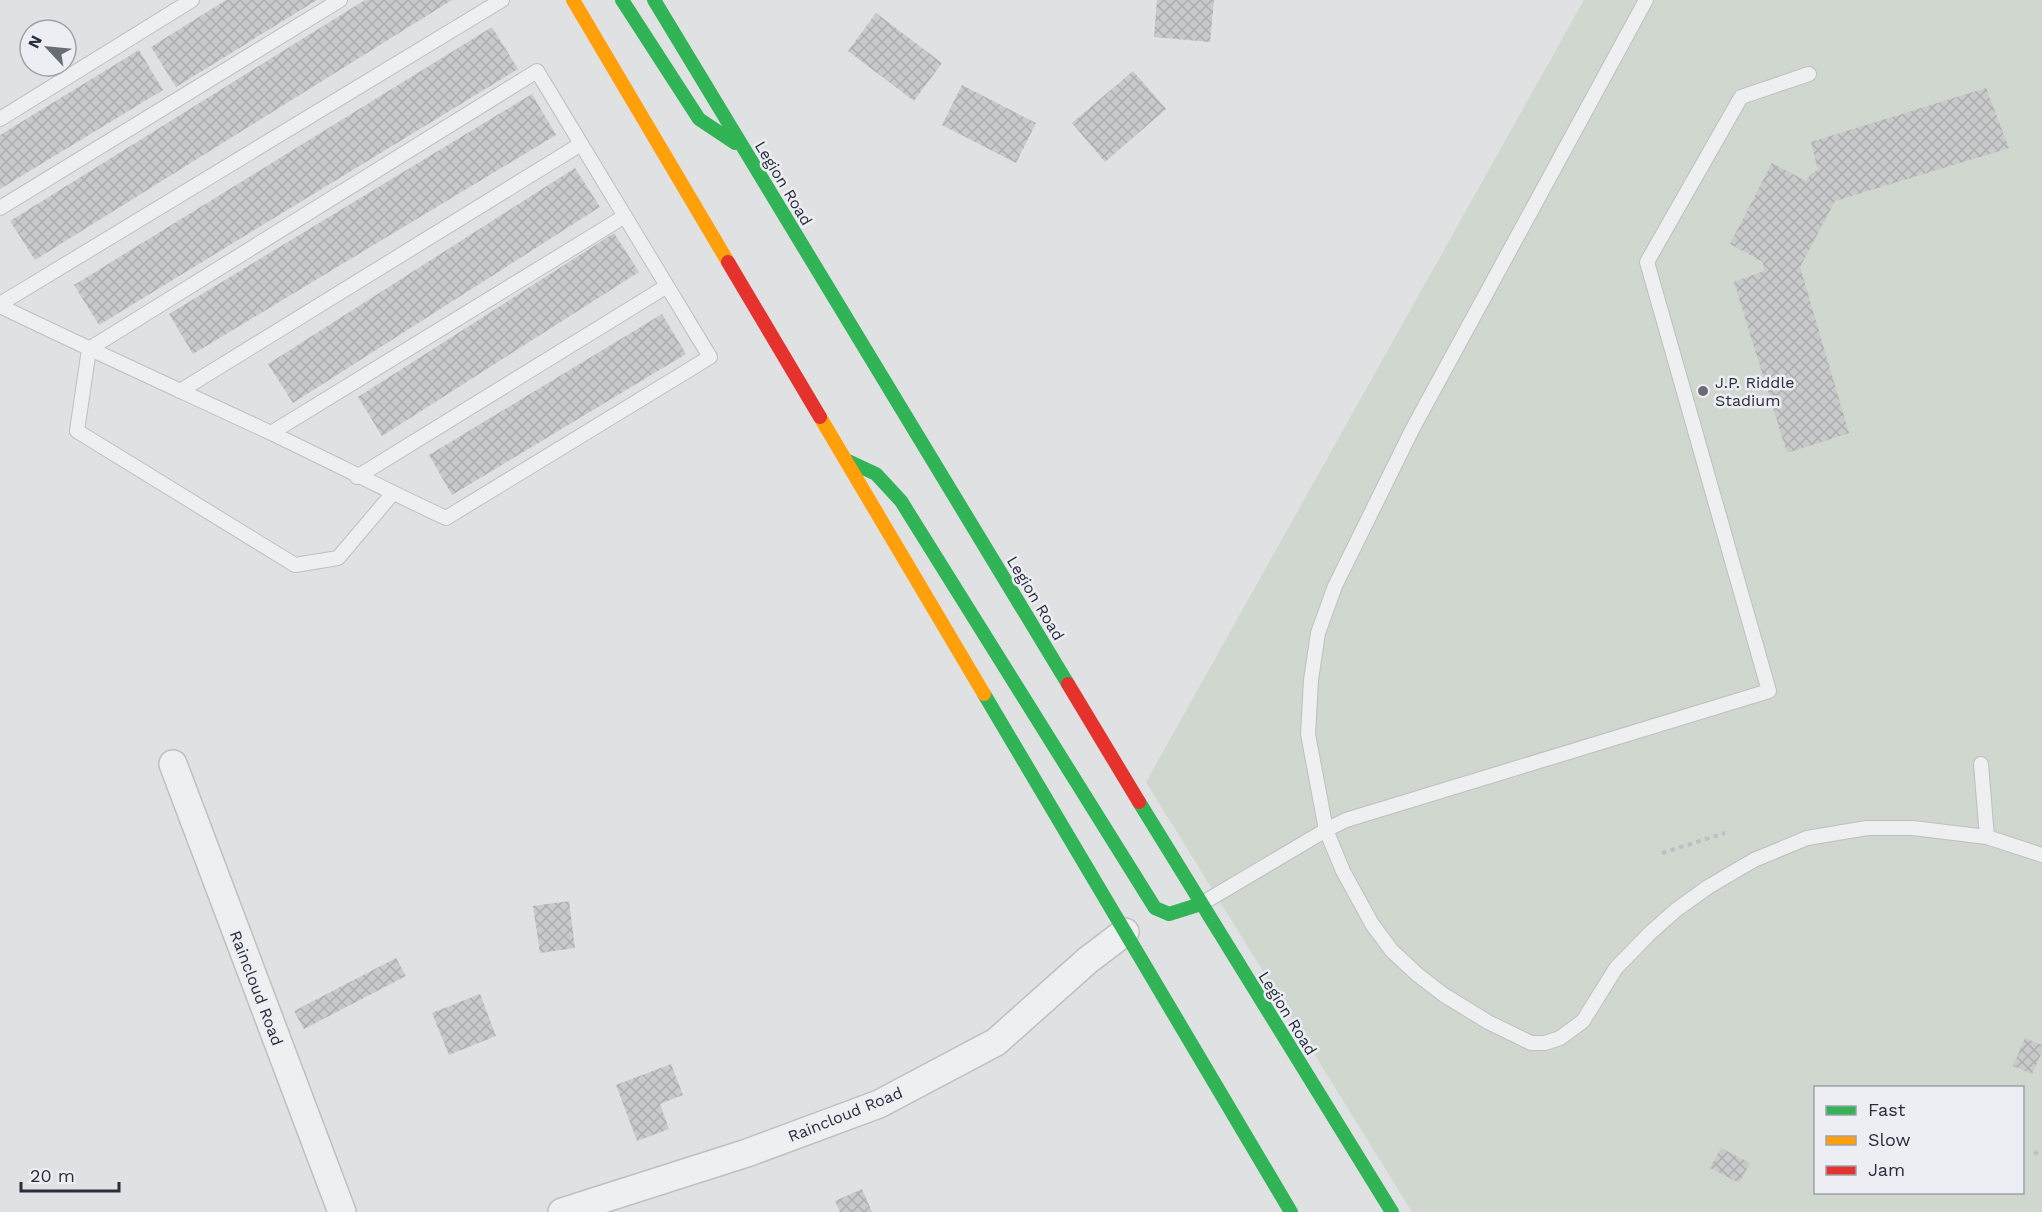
<svg xmlns="http://www.w3.org/2000/svg" width="2042" height="1212" font-family="'Work Sans',sans-serif">
<style>
.garden{fill:#cfd7cf;fill-rule:evenodd}
.building{fill:url(#building-cross-hatch)}
.lines{fill:none;stroke-linecap:round;stroke-linejoin:round}
.lane-casing{stroke:#bdbfc1;stroke-width:16}
.street-casing{stroke:#bdbfc1;stroke-width:30}
.path{stroke:#bdbfc3;stroke-width:4;stroke-dasharray:4.5 4.5;stroke-linecap:butt}
.lane{stroke:#eeeff0;stroke-width:14}
.street{stroke:#eeeff0;stroke-width:27}
.fast{stroke:#30b455;stroke-width:14}
.slow{stroke:#ff9f0a;stroke-width:14}
.jam{stroke:#e5322d;stroke-width:14}
.poi-dot{fill:#686d75;stroke:#eceef3;stroke-width:2}
.labels{text-anchor:middle;stroke-width:5;stroke-linejoin:round;paint-order:stroke}
.street-label{font-size:16px;fill:#282e3a;stroke:#eceef3}
.poi-label{font-size:16px;fill:#282e3a;stroke:#eceef3;text-anchor:start}
</style>
<defs>
<pattern id="building-cross-hatch" width="8" height="8" patternUnits="userSpaceOnUse" patternTransform="scale(1.5)"><rect width="8" height="8" fill="#c7c9cb"/><path d="M0 0l8 8M0 8l8-8" fill="none" stroke="#abadaf"/></pattern>
</defs>
<rect width="100%" height="100%" fill="#dfe1e3"/>
<!-- garden -->
<path class="garden" d="M1584,0H2042V1212H1412L1146,782ZM1816,1088H2022V1192H1816Z"/>
<!-- building -->
<path class="building" d="M226,0H317L176,87L151,47Z
M365,0H452L35,260L10,221Z
M1157,0H1214L1210,42L1154,37Z
M876,13L942,63L914,101L848,51Z
M492,27L518,69L99,325L74,285Z
M139,50L163,90L0,189V135Z
M1133,71L1166,109L1105,162L1072,123Z
M962,85L1036,123L1016,163L942,125Z
M1986,88L2009,148L1835,201L1800,267L1849,433L1787,453L1734,282L1764,271L1763,262L1730,244L1772,163L1806,181L1811,174L1818,170L1811,142Z
M532,94L556,135L193,354L169,314Z
M575,168L600,207L293,403L268,364Z
M614,233L639,272L382,436L358,397Z
M662,314L686,354L452,495L429,455Z
M569,901L575,948L540,953L533,906Z
M396,958L406,976L304,1029L294,1011Z
M480,994L496,1036L449,1055L432,1013Z
M2025,1038L2042,1045V1052L2032,1074L2013,1066Z
M671,1064L683,1095L660,1104L669,1129L637,1141L616,1085Z
M1721,1148L1750,1163L1739,1183L1710,1168Z
M862,1189L872,1212H840L835,1201Z"/>
<g class="lines">
<!-- lane casing -->
<g class="lane-casing">
<path id="lane" d="M1646,0L1413,428L1335,586L1318,633L1311,680L1308,734L1326,830L1343,871L1372,924L1392,951L1418,975L1444,995L1488,1022L1531,1043H1545L1560,1038L1583,1021L1616,968L1650,933L1676,910L1708,887L1754,860L1807,838L1867,828H1913L1987,837L2042,855
M0,119L192,0
M0,208L340,0
M0,304L502,0
M0,306C89,349 179,390 269,432C328,460 386,490 446,518L710,357L537,71L89,349
M89,349L77,431L295,565L338,558L393,493
M180,391L581,144
M271,433L625,216
M357,477L667,286
M1981,764L1987,837
M1201,904L1326,830L1346,820L1769,691L1647,262L1741,97L1809,74"/>
</g>
<!-- street casing -->
<g class="street-casing">
<path id="street" d="M173,764L342,1212
M562,1212L747,1153L879,1104L996,1042L1088,960L1125,932"/>
</g>
<!-- path -->
<path class="path" d="M1662,853L1725,833
M2034,1152L2042,1156"/>
<!-- lane -->
<use href="#lane" class="lane"/>
<!-- street -->
<use href="#street" class="street"/>
<!-- fast -->
<path class="fast" d="M622,0L699,119L735,143
M654,0L1068,684
M848,461L876,474L901,501L1155,908L1169,914L1201,904
M984,694L1291,1212
M1139,802L1392,1212"/>
<!-- slow -->
<path class="slow" d="M573,0L728,262
M820,417L984,694"/>
<!-- jam -->
<path class="jam" d="M728,262L820,417
M1068,684L1139,802"/>
</g>
<!-- markers -->
<circle class="poi-dot" cx="1703" cy="391" r="6"/>
<g class="labels">
<!-- street labels -->
<g class="street-label">
<text transform="translate(784 183) rotate(59)" y="6">Legion Road</text>
<text transform="translate(1036 598) rotate(59)" y="6">Legion Road</text>
<text transform="translate(257 988) rotate(69)" y="6">Raincloud Road</text>
<text transform="translate(1288 1013) rotate(58)" y="6">Legion Road</text>
<text transform="translate(845 1114) rotate(-22)" y="6">Raincloud Road</text>
</g>
<!-- poi labels -->
<g class="poi-label">
<text x="1715" y="388">J.P. Riddle<tspan x="1715" dy="18">Stadium</tspan></text>
</g>
</g>
<!-- legend -->
<rect x="1814" y="1086" width="210" height="108" fill="#eceef3" stroke="#9ea1a9" stroke-width="1.5"/>
<rect x="1826" y="1106" width="30" height="9" fill="#30b455" stroke="#9ea1a9" stroke-width="1.5"/>
<text x="1868" y="1116" font-size="18" fill="#282e3a">Fast</text>
<rect x="1826" y="1136" width="30" height="9" fill="#ff9f0a" stroke="#9ea1a9" stroke-width="1.5"/>
<text x="1868" y="1146" font-size="18" fill="#282e3a">Slow</text>
<rect x="1826" y="1166" width="30" height="9" fill="#e5322d" stroke="#9ea1a9" stroke-width="1.5"/>
<text x="1868" y="1176" font-size="18" fill="#282e3a">Jam</text>
<!-- north arrow -->
<g transform="translate(48 48) rotate(296)"><circle r="28" fill="#eceef3" stroke="#9ea1a9" stroke-width="1.5"/>
<path d="M0-4.5L10 22L0 15L-10 22Z" fill="#686d75"/>
<text y="-9" font-size="16" font-weight="bold" text-anchor="middle" fill="#282e3a">N</text>
</g>
<!-- scale -->
<path d="M21 1182v9h98v-9" fill="none" stroke="#282e3a" stroke-width="3"/>
<text x="30" y="1182" font-size="18" fill="#282e3a" stroke="#eceef3" stroke-width="4.5" paint-order="stroke">20 m</text>
</svg>
